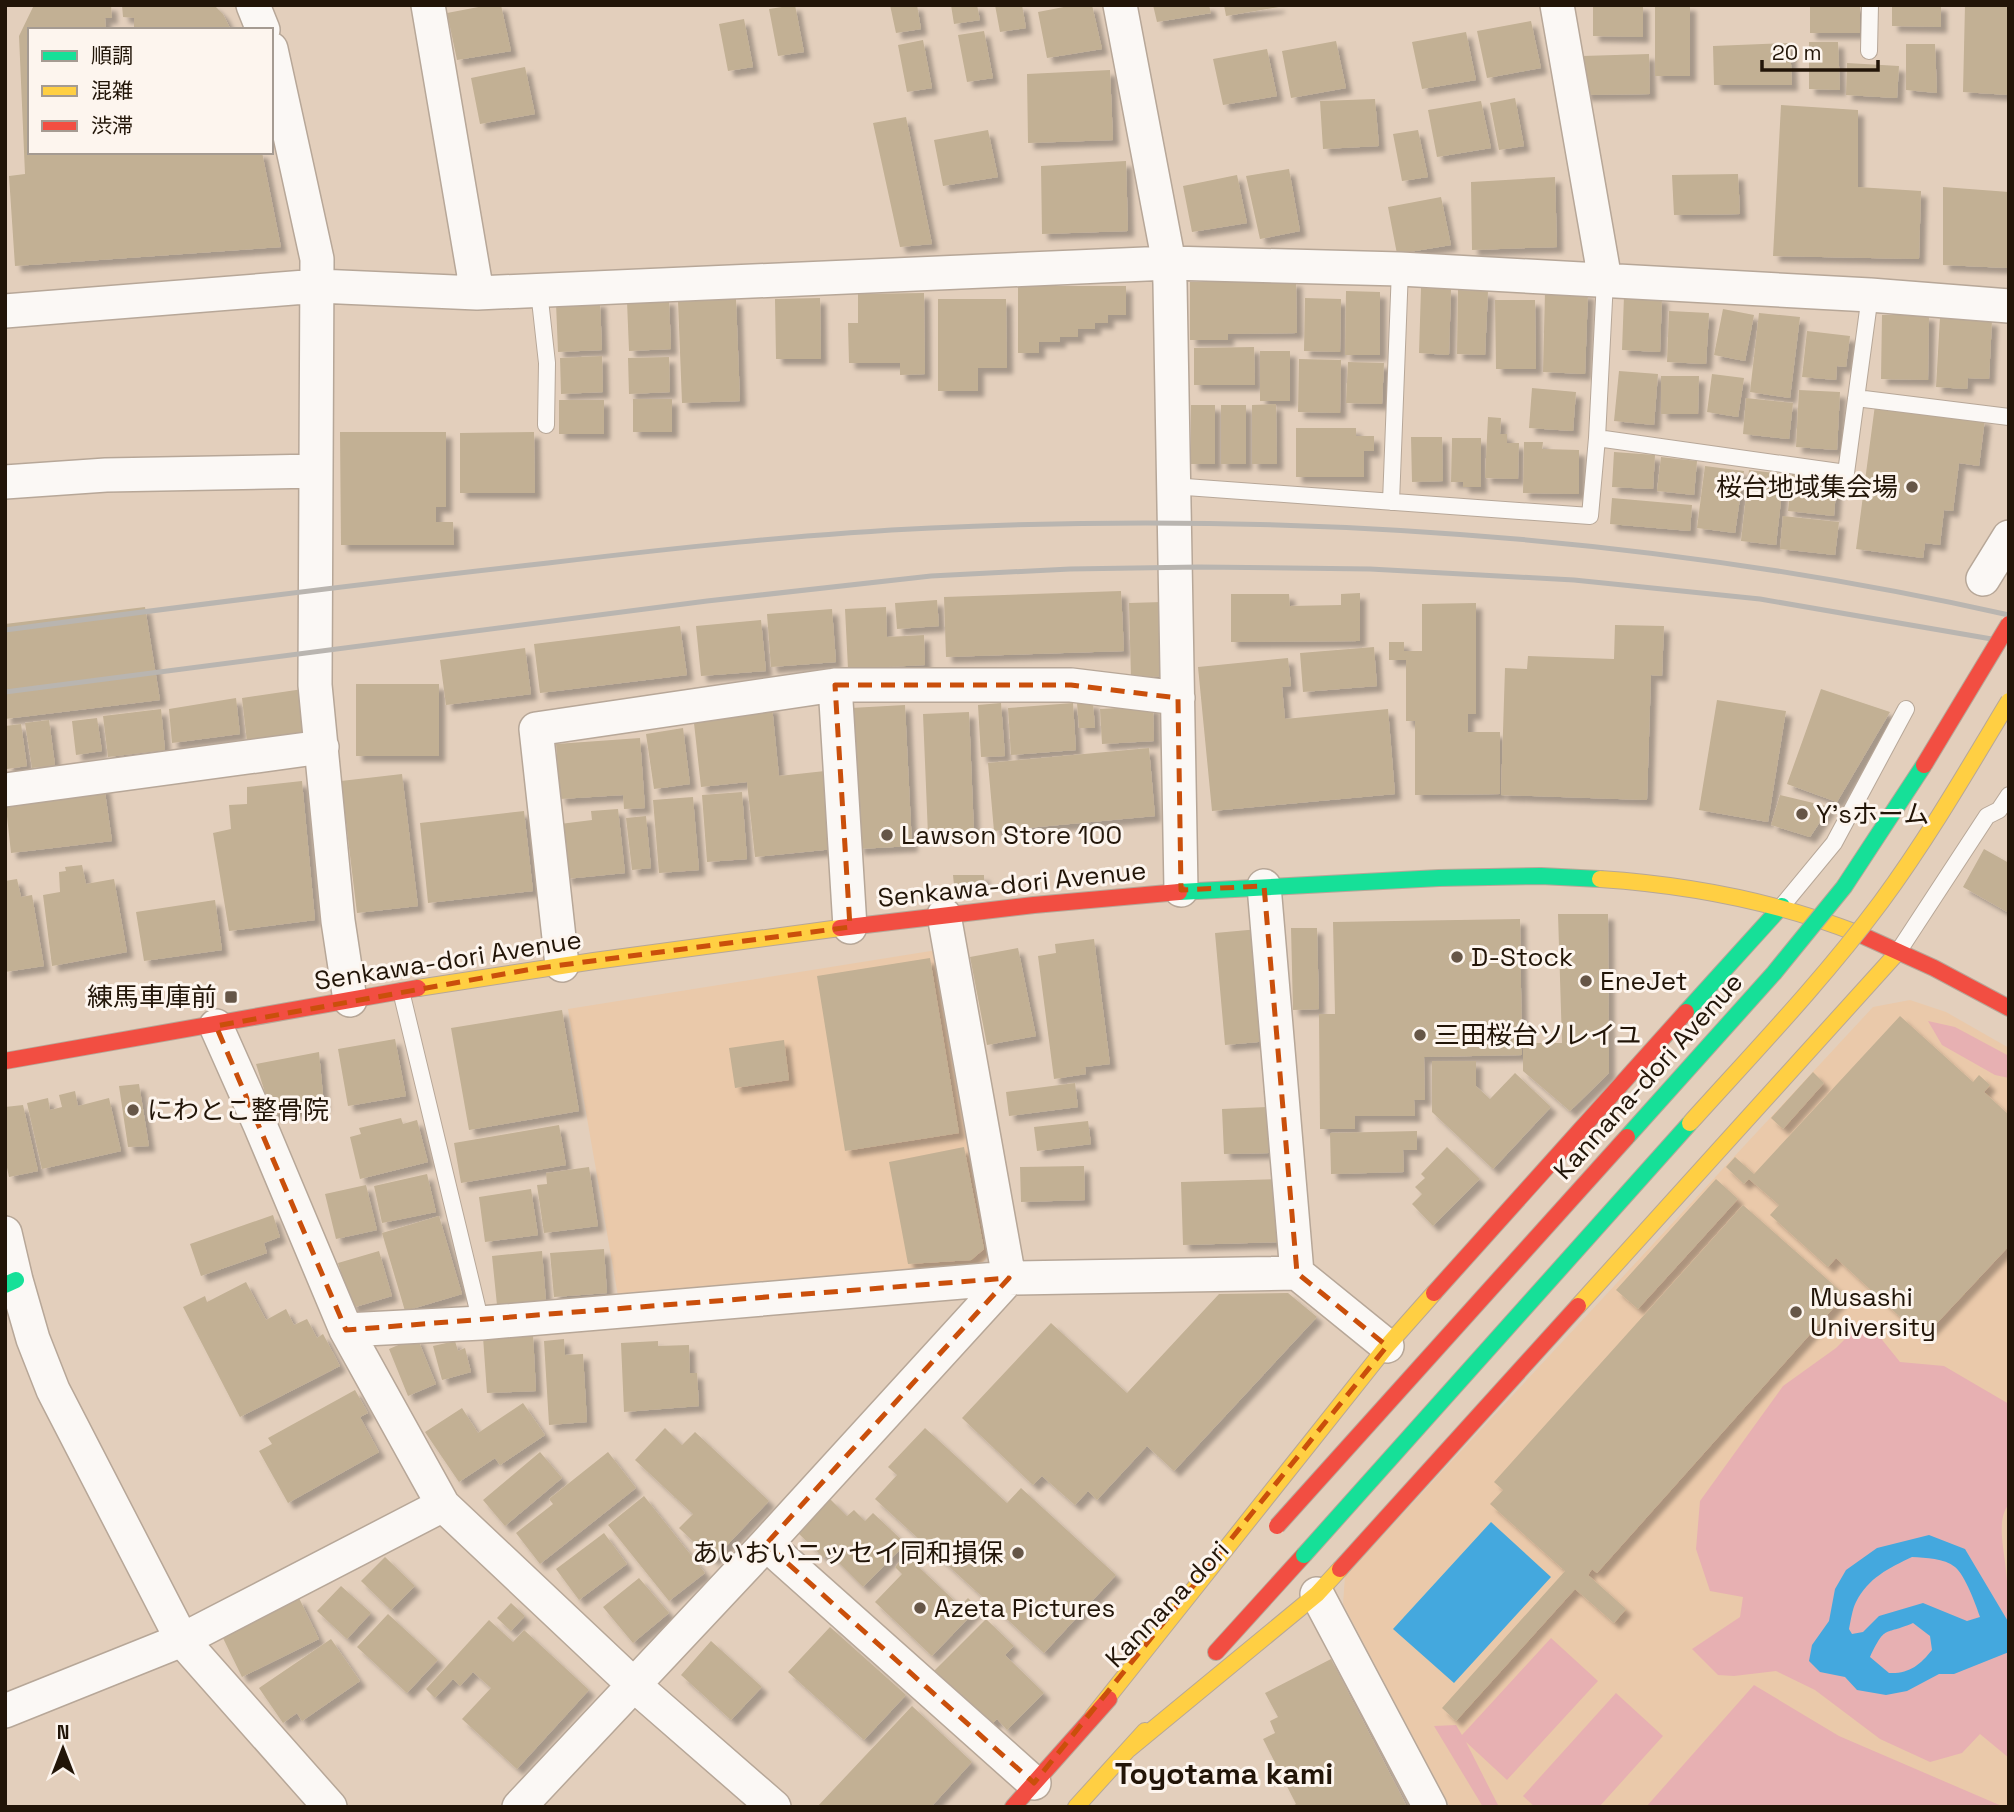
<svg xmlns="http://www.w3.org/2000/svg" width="2014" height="1812" font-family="'Space Grotesk','Noto Sans JP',sans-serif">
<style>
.built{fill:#eac9aa}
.green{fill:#e7b0b2}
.water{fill:#44a8de;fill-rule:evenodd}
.building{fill:#c2b094;filter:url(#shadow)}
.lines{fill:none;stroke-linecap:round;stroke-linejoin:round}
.lane-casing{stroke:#b7a798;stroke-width:18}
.street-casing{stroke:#b7a798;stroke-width:36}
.fast-casing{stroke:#b7a798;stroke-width:18}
.slow-casing{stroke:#b7a798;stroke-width:18}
.jam-casing{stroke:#b7a798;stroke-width:18}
.lane{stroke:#fbf8f5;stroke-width:16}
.street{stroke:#fbf8f5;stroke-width:33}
.fast{stroke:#16e098;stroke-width:16}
.slow{stroke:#ffcf43;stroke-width:16}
.jam{stroke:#f24e42;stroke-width:16}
.rail{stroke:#b9b5b0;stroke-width:5}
.fast-bridge-casing{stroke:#b7a798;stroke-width:18;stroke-linecap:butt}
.slow-bridge-casing{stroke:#b7a798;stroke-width:18;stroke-linecap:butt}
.jam-bridge-casing{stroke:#b7a798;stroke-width:18;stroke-linecap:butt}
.fast-bridge{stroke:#16e098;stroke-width:16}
.slow-bridge{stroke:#ffcf43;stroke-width:16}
.jam-bridge{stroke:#f24e42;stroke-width:16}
.marked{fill:none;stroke:#ca4f0b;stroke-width:5;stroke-dasharray:14 9;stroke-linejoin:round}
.poi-dot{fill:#665647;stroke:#fdf5ee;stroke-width:2.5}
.labels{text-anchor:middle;stroke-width:6;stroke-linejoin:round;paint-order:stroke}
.poi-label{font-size:26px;fill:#221508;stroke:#fdf5ee;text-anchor:start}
.street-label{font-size:26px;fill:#221508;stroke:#fdf5ee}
.quarter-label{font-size:30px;font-weight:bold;fill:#221508;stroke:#fdf5ee}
</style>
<defs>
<filter id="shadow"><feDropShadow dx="6" dy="6" stdDeviation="2" flood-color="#0004"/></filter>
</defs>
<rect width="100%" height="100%" fill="#e3cfbc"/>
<!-- built -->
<path class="built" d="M937,950L989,1255L977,1269L618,1296L568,1009Z
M1910,1000L1946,1012L2009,1048V1807H1450L1343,1604L1345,1576L1873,1007Z"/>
<!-- green -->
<path class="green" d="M1928,1021L1955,1027L2009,1056V1078L1995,1075L1942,1045Z
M1857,1327L1875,1331L1900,1362L1944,1366L2009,1404V1504C1997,1518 2003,1545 2005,1562C2013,1627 2009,1693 2009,1758L1980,1734L1962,1753L1930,1762L1880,1739L1815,1690L1776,1671L1734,1676L1718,1675L1692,1649L1740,1617L1743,1597L1710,1591L1696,1549L1700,1501L1783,1386L1836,1348Z
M1551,1638L1598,1681L1507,1780L1466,1742L1499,1807H1483L1434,1726L1456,1725L1462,1735Z
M1754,1685L1839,1736L2004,1807H1646Z
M1616,1693L1663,1736L1599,1807H1535L1523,1796Z"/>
<!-- water -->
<path class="water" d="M1491,1522L1551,1577L1454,1683L1393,1629Z
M1929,1535L1965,1549L2009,1623V1652L1954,1674H1939L1907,1691L1886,1695L1857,1690L1845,1677L1820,1672L1809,1661L1812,1645L1829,1621L1835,1589L1846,1570L1877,1548ZM1912,1557C1926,1558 1944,1558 1955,1567C1965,1575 1976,1605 1980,1617L1967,1621L1923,1603L1879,1616L1863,1632L1852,1634L1849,1629C1851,1620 1852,1610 1856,1602C1868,1578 1889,1568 1912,1557ZM1913,1623L1930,1636L1932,1650C1920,1665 1909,1674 1889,1673L1870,1657C1886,1624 1883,1636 1913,1623Z"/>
<!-- building -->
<path class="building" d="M34,5H111L112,18H105L106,30H30V152H262L281,247L15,266L9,176L25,174L19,36Z
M122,5H214L223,14L231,30H134V18L123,17Z
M489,5H501L511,51L457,60L447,13Z
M795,5L804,52L778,56L769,9Z
M890,5H917L921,29L896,33Z
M951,5H977L980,20L954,24Z
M995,5H1022L1026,28L1000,32Z
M1074,5H1092L1102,49L1047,58L1038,12Z
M1153,5H1209L1211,13L1157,22Z
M1224,5H1279V7L1226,16Z
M1593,5H1643V37L1593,36Z
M1655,5H1690V76H1655Z
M1810,5H1860V33H1810Z
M1892,5H1941V27L1892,26Z
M1965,5H2009V95L1963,92Z
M744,19L753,67L728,71L719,24Z
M1531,21L1541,68L1487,78L1477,31Z
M984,31L993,78L967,82L958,35Z
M1466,32L1476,80L1422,89L1412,42Z
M923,40L932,88L907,92L898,45Z
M1336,41L1346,88L1291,98L1282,51Z
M1809,42H1838L1840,90L1809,89Z
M1790,43L1792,85H1714L1713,46Z
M1906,44H1935L1937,93L1906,90Z
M1267,49L1277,96L1223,105L1213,59Z
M1649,54L1650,94L1584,95L1582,56Z
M1847,63L1899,66L1897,98L1846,95Z
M525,67L535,114L480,124L471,78Z
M1110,70L1113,140L1028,143L1027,74Z
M1515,98L1524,146L1499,150L1490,103Z
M1375,99L1379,146L1323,149L1320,101Z
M1481,101L1491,148L1437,157L1428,110Z
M1781,105L1858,110V187L1921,191L1919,259L1773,256Z
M906,117L932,244L900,247L873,123Z
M988,130L998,177L943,186L934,140Z
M1418,130L1428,177L1402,181L1393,134Z
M1126,161L1128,231L1042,234L1041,166Z
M1289,169L1300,231L1260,239L1246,176Z
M1738,174L1740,214L1674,215L1672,175Z
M1237,175L1247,223L1192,232L1183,186Z
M1555,177L1557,247L1472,250L1471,182Z
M1943,187L2009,192V268L1943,265Z
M1441,197L1451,245L1397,254L1388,207Z
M1296,281L1297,333L1228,334V340H1190V282Z
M1018,286H1126V315H1108V323H1095V329H1078V337H1060V342H1039V353H1018Z
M1421,288L1451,289L1449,355L1419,353Z
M1458,290L1488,291L1485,355L1457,354Z
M1346,291L1380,292V355H1345Z
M1545,292L1588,293L1585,374L1543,372Z
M924,293L925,374L900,375V363H849L848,323H858V294Z
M1624,296L1662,297L1660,352L1622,350Z
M820,298L821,359H776L775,299Z
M1305,298L1341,299L1340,352L1304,351Z
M669,299L671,349L629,351L627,301Z
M736,299L740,401L682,403L678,301Z
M938,299H1006L1007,368H978V391H938Z
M1495,300H1535L1536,369H1496Z
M600,301L602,350L558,352L556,303Z
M1723,309L1754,315L1745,361L1714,355Z
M1669,311L1709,313L1706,364L1667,362Z
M1759,313L1800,317L1790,398L1750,392Z
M1882,315H1929L1928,380L1881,379Z
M1940,317L1992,320L1989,379L1968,378L1967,389L1936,387Z
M1807,331L1850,336L1846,367L1837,366L1836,380L1802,377Z
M1254,347L1255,385H1194V348Z
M1260,351H1290V401H1260Z
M602,356L603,392L561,394L560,358Z
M669,357L670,392L629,394L628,358Z
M1299,359L1341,360L1340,413L1298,412Z
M1348,362L1384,363L1382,404L1346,403Z
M1619,371L1658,374L1654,425L1614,421Z
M1712,374L1744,378L1738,417L1707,412Z
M1661,376H1699L1698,414H1661Z
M1532,388L1576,392L1573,431L1529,428Z
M1799,390L1840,392L1837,450L1796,447Z
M1746,398L1793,403L1789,439L1743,434Z
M633,399H672V432H633Z
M559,400H604V434H559Z
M1276,404L1277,464H1252V405Z
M1191,405H1215V464H1191Z
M1221,405H1246V464H1221Z
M1875,405L1985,419L1979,466L1959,463L1953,511L1944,510L1940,545L1925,543L1923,558L1856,549Z
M1488,417L1501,418L1500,434H1507V443H1519L1518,479L1485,478Z
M1296,428H1356V436H1374V451H1364V477H1296Z
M340,432H446V507H436V522H453L454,545H341Z
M534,432L535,493H460V433Z
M1411,437H1442L1443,481L1412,482Z
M1452,438H1481V487H1463V482H1451Z
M1524,442H1543L1542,449L1579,450V494L1523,493Z
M1614,452L1655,455L1653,489L1612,487Z
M1661,457L1697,461L1694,495L1657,491Z
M1705,466L1744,471L1735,533L1697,528Z
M1749,470L1784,474L1776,545L1741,541Z
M1792,473L1837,479L1834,516L1788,511Z
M1612,498L1692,505L1690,531L1610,524Z
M1783,516L1839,522L1835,555L1780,549Z
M1121,591L1124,651L946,657L944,597Z
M1360,593V641L1231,642V594H1289L1290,606L1341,605V594Z
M937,600L939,626L897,629L895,603Z
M1162,602L1164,676L1131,678L1129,603Z
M1476,603V714H1468V732H1500V794L1415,795V721H1406V660H1389V642H1404V651H1422V604Z
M145,607L160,700L5,719V624Z
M886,607L887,637L924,635L925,665L848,669L845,609Z
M832,609L836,662L771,667L767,614Z
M761,620L766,671L701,676L696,626Z
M1615,625L1664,626L1662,676L1651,675L1647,800L1501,795L1505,668L1527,669L1528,656L1614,659Z
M680,626L687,675L540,693L534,644Z
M1374,647L1377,686L1303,692L1300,653Z
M525,648L531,694L446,705L440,660Z
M1288,658L1291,686L1282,687L1285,719L1388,709L1395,794L1212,811L1198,667Z
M356,684H439V756H356Z
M303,689L308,727L295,737L247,742L242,698Z
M1821,689L1890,712L1837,802L1787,784Z
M236,698L240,734L172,743L169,709Z
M1717,700L1786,711L1768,822L1699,810Z
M1093,702L1095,728H1079L1077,703Z
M1001,703L1005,756L981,757L978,705Z
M1073,703L1076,750L1011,755L1008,708Z
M905,705L912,846L858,849L851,708Z
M772,706L779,776L825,771L834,849L755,857L747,782L701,787L693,714Z
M1153,706L1154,741L1102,744L1100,709Z
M161,709L165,750L108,757L103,716Z
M969,712L974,833L928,835L923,714Z
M97,718L102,751L76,755L72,721Z
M49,720L55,765L32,768L25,723Z
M21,724L27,766L7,769L5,726Z
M683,728L690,784L654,789L646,734Z
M640,738L645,808L624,809L623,795L560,799L556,744Z
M1149,748L1155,816L994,831L988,763Z
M402,774L418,906L357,913L341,781Z
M302,781L315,920L229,931L213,833L231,829L229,805L247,804V787Z
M104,785L112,841L11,853L5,798Z
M742,792L747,859L707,862L702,795Z
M1780,795L1830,807L1810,837L1771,825Z
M693,797L699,870L659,873L653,800Z
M618,809L625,873L566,879L560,824L592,820L591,811Z
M524,811L533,891L428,903L420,823Z
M646,816L651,868L632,870L626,818Z
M1984,849L2009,863V913L1963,887Z
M82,865L86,884L114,879L127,952L52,966L43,895L60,892L59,872L66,871L65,867Z
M953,875H984V883L954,885Z
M17,879L21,897L32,895L44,966L5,972V881Z
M215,900L222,950L144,961L136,912Z
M1558,914H1608L1609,1073L1570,1111L1523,1071V1043H1562Z
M1520,919L1522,1055L1424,1057L1425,1100H1414L1415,1116H1355V1129H1320L1319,1014H1335L1333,922Z
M1291,928H1317L1319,1009L1293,1010Z
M1259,929L1269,1041L1225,1045L1215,933Z
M1094,939L1110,1064L1085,1067L1086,1074L1054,1079L1038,956L1056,953L1055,944Z
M1018,948L1036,1036L987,1045L970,957Z
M930,958L959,1133L845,1151L817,976Z
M562,1010L579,1111L469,1130L451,1028Z
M1900,1016L1973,1082L1979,1075L1990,1085L1984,1092L2009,1115V1246L1923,1338L1836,1258L1828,1267L1770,1215L1779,1205L1749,1179L1744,1184L1726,1167L1735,1157L1754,1174Z
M395,1039L406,1096L348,1106L338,1049Z
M784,1040L789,1080L735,1088L729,1048Z
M319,1052L324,1106L272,1115L256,1064Z
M1432,1061H1476V1086L1490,1099L1515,1073L1551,1107L1493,1169L1432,1112Z
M1813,1072L1824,1083L1783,1129L1771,1118Z
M1075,1083L1078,1107L1009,1116L1006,1092Z
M139,1084L149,1146L128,1147L119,1086Z
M75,1091L78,1106L109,1098L121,1151L42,1169L27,1103L48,1098L50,1110L62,1107L59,1095Z
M23,1105L38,1171L9,1177L5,1158V1107Z
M1267,1107L1269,1153L1224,1154L1222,1109Z
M401,1118L403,1124L417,1120L428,1162L360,1179L350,1137L361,1134L359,1128Z
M1088,1121L1091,1144L1037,1151L1034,1127Z
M559,1125L566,1165L461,1183L454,1143Z
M1417,1131V1150H1403L1404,1172L1331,1174L1330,1133Z
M964,1147L984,1249L971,1260L908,1264L889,1162Z
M1447,1147L1480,1179L1433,1226L1412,1204L1422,1194L1415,1187L1425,1178L1421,1174Z
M1084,1166L1085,1200L1021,1202L1020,1167Z
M589,1167L598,1226L544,1233L537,1185L547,1184L546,1173Z
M427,1174L436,1212L382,1223L374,1186Z
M1277,1179L1279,1242L1183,1245L1181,1182Z
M1716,1179L1738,1199L1638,1309L1616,1290Z
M366,1185L377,1230L336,1239L325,1194Z
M531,1189L538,1235L485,1242L479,1197Z
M1743,1205L1845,1295L1597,1573L1592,1569L1588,1575L1626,1609L1614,1623L1575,1589L1456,1721L1442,1708L1565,1571L1490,1504L1503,1490L1494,1482Z
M273,1215L280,1237L264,1243L267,1253L201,1276L190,1244Z
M439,1216L462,1294L405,1311L382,1233Z
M604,1249L607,1293L554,1297L550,1253Z
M379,1251L392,1296L352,1308L338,1263Z
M542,1251L546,1301L497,1305L492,1256Z
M246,1282L266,1320L286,1309L294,1325L307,1319L317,1338L323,1334L340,1366L240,1417L183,1307L205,1296L207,1302Z
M1288,1293L1317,1317L1174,1471L1147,1446L1097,1500L1088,1491L1075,1505L1042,1476L1033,1485L962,1418L1051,1323L1127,1393L1219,1294Z
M533,1334L536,1391L487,1393L483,1337Z
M417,1337L436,1384L408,1396L389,1349Z
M564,1339L565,1355L583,1354L587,1422L549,1425L544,1341Z
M455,1341L458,1351L465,1348L471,1372L442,1380L433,1346Z
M658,1341V1346L689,1345L690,1373H697L699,1406L624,1412L621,1343Z
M355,1390L368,1413L360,1417L379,1452L288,1503L259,1451L272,1444L268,1438Z
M523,1403L545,1435L500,1465L495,1458L459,1482L425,1432L462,1408L478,1433Z
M665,1428L682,1445L695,1432L769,1501L713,1560L679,1528L693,1514L635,1460Z
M925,1428L1007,1503L1021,1488L1116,1575L1044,1653L875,1499L897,1475L888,1467Z
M540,1452L562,1478L505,1526L483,1500Z
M608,1452L636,1488L540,1564L516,1533L553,1504L549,1499Z
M644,1496L705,1573L669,1601L608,1525Z
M830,1499L847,1516L854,1510L865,1521L873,1513L906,1544L863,1587L829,1553L824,1558L797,1532Z
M604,1533L627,1564L579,1600L556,1569Z
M906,1555L960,1606L968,1598L978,1608L932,1656L875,1602L902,1574L895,1567Z
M385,1557L415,1586L391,1610L361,1581Z
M639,1578L669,1613L633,1643L603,1607Z
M341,1586L371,1613L347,1639L317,1611Z
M299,1598L319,1639L242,1677L222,1636Z
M511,1603L525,1616L511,1631L497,1618Z
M388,1614L438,1660L407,1693L357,1647Z
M986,1619L1014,1646L1005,1655L1044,1693L1007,1730L997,1719L987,1729L931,1674Z
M489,1620L513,1642L524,1630L589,1690L517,1769L462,1719L491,1688L473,1672L460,1686L453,1679L435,1698L426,1689Z
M830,1627L906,1695L864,1740L788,1672Z
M331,1639L360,1681L302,1721L297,1713L283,1723L259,1688Z
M711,1641L762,1687L731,1720L681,1675Z
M1331,1659L1407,1807H1291L1296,1804L1263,1739L1275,1733L1270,1721L1278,1717L1265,1693Z
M912,1706L972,1762L931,1807H817Z"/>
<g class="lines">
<!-- lane casing -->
<g class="lane-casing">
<path id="lane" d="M1869,51L1870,5
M539,291L547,363L546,425
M1856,398L2009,417
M1597,438L1846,473L1870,295
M1172,486L1590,516L1597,438L1605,280
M1391,502L1400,269
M1782,906L1834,843L1906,709
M1898,952L1987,816L1999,810L2009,795
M401,991L481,1323"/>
</g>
<!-- street casing -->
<g class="street-casing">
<path id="street" d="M253,5L263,30
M428,5L477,293
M1120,5L1169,263L1170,284L1181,890
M1557,5L1605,280
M271,49L317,259L315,685L338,921L350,1000
M5,311L318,286L477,293L1169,263L1400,269L1870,295L2009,306
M5,482L106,475L316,471
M1983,579L2009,537
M835,685L850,927
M5,790L322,747
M1264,886L1297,1273
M562,965L536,729L835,685H1071L1178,698
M216,1026L260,1125L346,1330L443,1505L634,1685L774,1807
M5,1233L16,1280L33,1339L53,1390L182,1640L330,1807
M346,1330L481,1323L1009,1278L1297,1273L1387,1346
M766,1544L1034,1783
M1317,1594L1430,1807
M5,1711L182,1640L443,1505
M519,1807L766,1544L1009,1278L944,915"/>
</g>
<!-- fast casing -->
<g class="fast-casing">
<path id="fast" d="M1179,892L1439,878L1541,876L1600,879
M1686,1012L1782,906
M5,1285L16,1280"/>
</g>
<!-- slow casing -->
<g class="slow-casing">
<path id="slow" d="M1600,879C1690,885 1775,901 1859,934
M418,988L594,961L840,928
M1578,1306L1898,952
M1093,1716L1387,1346L1434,1293
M1129,1749L1317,1594L1340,1569
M1076,1807L1145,1731"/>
</g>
<!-- jam casing -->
<g class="jam-casing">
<path id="jam" d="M840,928L1034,905L1179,892
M1859,934L1934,968L2009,1008
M5,1061L418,988
M1434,1293L1686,1012
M1340,1569L1578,1306
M1216,1652L1304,1555
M1013,1807L1109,1699"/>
</g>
<!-- lane -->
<use href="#lane" class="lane"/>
<!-- street -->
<use href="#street" class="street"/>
<!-- fast -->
<use href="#fast" class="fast"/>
<!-- slow -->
<use href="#slow" class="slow"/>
<!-- jam -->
<use href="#jam" class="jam"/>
<!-- rail -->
<path class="rail" d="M5,630C186,606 367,583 548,563C675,548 803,534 931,528C1292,511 1656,536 2009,615
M5,692L707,601L931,576L1070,569L1199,567L1370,569L1574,580L1760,599L2009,642"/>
<!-- fast-bridge casing -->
<g class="fast-bridge-casing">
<path id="fast-bridge" d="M1627,1137L1774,973L1844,887L1924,765
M1304,1555L1690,1123"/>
</g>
<!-- slow-bridge casing -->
<g class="slow-bridge-casing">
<path id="slow-bridge" d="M1690,1123C1755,1051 1823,980 1881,902C1928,838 1968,769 2009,701"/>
</g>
<!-- jam-bridge casing -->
<g class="jam-bridge-casing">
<path id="jam-bridge" d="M1924,765L2009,624
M1277,1526L1627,1137"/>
</g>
<!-- fast-bridge -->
<use href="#fast-bridge" class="fast-bridge"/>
<!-- slow-bridge -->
<use href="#slow-bridge" class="slow-bridge"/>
<!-- jam-bridge -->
<use href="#jam-bridge" class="jam-bridge"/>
</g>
<!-- marked area -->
<path class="marked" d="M835,685H1071L1178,698L1181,890L1264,886L1297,1273L1387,1346L1034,1783L766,1544L1009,1278L346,1330L216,1026L532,969L850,927Z"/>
<!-- markers -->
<g class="poi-dot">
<circle cx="1912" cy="487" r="7"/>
<circle cx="1802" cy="814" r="7"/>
<circle cx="887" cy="835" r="7"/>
<circle cx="1457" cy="957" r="7"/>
<circle cx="1586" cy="981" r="7"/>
<rect x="224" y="990" width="14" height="14" rx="3.5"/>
<circle cx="1420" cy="1035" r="7"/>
<circle cx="133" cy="1110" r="7"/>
<circle cx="1796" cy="1312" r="7"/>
<circle cx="1018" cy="1553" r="7"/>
<circle cx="920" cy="1608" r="7"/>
</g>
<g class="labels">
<!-- poi labels -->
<g class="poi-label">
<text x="1898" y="496" text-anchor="end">桜台地域集会場</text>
<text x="1816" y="823">Y'sホーム</text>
<text x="901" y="844">Lawson Store 100</text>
<text x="1471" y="966">D-Stock</text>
<text x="1600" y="990">EneJet</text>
<text x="217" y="1006" text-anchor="end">練馬車庫前</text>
<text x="1434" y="1044">三田桜台ソレイユ</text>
<text x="147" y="1119">にわとこ整骨院</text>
<text x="1810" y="1306">Musashi<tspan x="1810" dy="30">University</tspan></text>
<text x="1004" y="1562" text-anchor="end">あいおいニッセイ同和損保</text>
<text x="934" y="1617">Azeta Pictures</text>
</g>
<!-- street labels -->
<g class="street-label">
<text transform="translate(1012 884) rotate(-6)" y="9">Senkawa-dori Avenue</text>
<text transform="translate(448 960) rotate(-9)" y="9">Senkawa-dori Avenue</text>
<text transform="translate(1648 1076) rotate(-48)" y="9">Kannana-dori Avenue</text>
<text transform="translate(1167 1604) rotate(-46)" y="9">Kannana dori</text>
</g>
<!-- quarter labels -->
<g class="quarter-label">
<text x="1224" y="1784">Toyotama kami</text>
</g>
</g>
<!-- border -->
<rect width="2014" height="1812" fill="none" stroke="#221508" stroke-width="14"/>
<!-- legend -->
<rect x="28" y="28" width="245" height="126" fill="#fdf5ee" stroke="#a59b92" stroke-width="2"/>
<rect x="42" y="51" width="35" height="10" fill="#16e098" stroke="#a59b92" stroke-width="2"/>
<text x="91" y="63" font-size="21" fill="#221508">順調</text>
<rect x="42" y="86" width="35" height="10" fill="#ffcf43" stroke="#a59b92" stroke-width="2"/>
<text x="91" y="98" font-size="21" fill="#221508">混雑</text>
<rect x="42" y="121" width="35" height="10" fill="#f24e42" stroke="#a59b92" stroke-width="2"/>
<text x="91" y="133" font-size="21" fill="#221508">渋滞</text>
<!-- north arrow -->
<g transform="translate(63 1749)" stroke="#fdf5ee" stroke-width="5" paint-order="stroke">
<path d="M0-5L12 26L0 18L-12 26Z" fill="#221508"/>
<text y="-10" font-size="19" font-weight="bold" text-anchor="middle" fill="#221508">N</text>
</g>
<!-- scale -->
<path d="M1762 60v10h116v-10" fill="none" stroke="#221508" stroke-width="3.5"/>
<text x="1772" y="60" font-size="21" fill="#221508" stroke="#fdf5ee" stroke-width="5" paint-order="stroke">20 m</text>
</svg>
